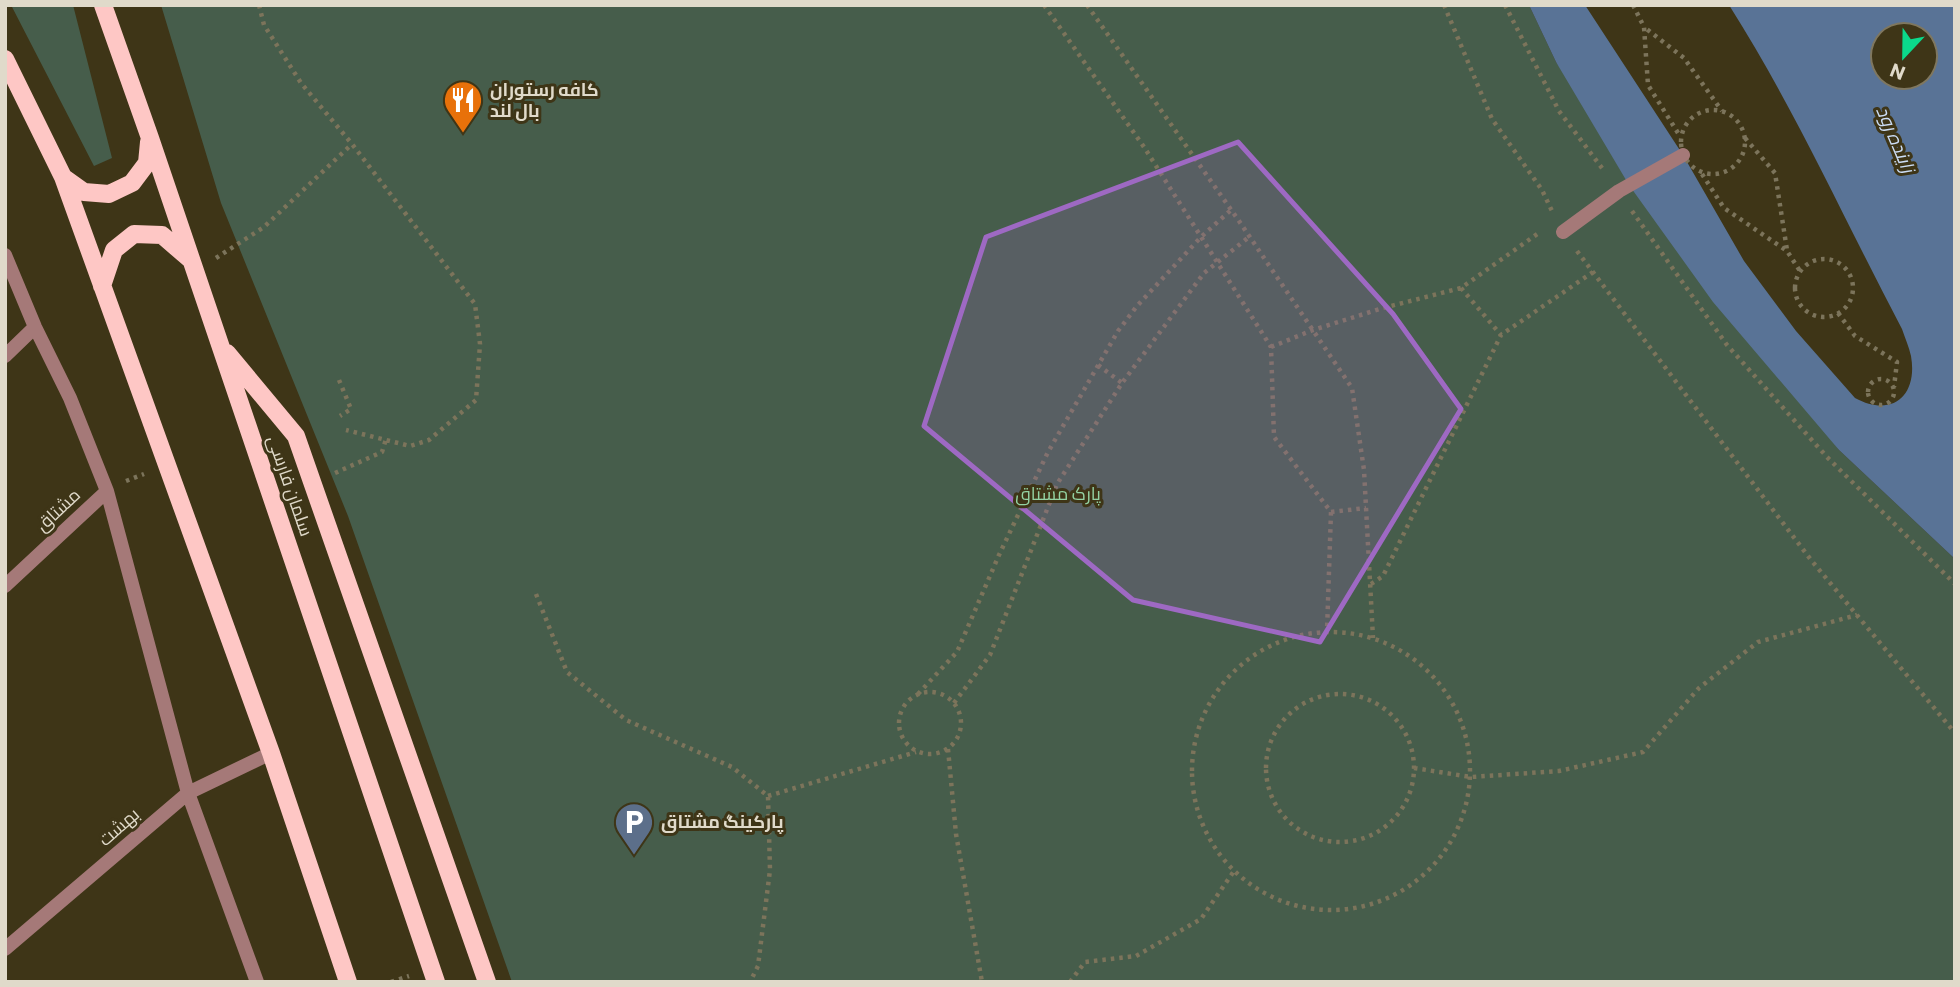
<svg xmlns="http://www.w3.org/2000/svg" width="1960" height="987" font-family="Commissioner,Cairo,sans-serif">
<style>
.green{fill:#465d4b}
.water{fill:#597396;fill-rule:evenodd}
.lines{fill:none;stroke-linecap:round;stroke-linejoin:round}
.path{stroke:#7c745b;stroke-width:4.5;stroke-dasharray:3.5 5;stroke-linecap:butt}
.street{stroke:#a57978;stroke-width:14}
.primary{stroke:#fec7c5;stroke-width:18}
.marked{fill:#9e69c3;fill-opacity:0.2;stroke:#9e69c3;stroke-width:5;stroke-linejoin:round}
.labels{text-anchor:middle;stroke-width:6;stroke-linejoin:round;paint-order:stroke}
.poi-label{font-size:18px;font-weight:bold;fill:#e0daca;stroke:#3e3517;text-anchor:start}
.street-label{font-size:18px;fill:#e0daca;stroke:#3e3517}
.park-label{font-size:18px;fill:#94d3a3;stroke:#3e3517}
.water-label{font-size:19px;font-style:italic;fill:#ccddf5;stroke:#3e3517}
</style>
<rect width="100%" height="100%" fill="#3e3517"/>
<!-- green -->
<path class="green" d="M11,5H73L112,158L94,166Z
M161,5H1529L1556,62L1839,450L1955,559V982H512L348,516L221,203Z"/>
<!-- water -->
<path class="water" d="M1529,5H1585L1683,155L1744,261L1796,331L1855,398C1892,418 1918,396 1911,356C1909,347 1905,338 1902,329C1845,221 1795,109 1729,5H1955V559L1839,450L1713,302L1629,185L1556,62ZM1883,35H1925V77H1883Z"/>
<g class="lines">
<!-- path -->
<path class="path" d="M259,5L264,25L301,83L352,144L475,304L480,344L476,400L429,440L410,446L346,430
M1044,5L1144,147L1271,347L1274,437L1331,512L1327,631
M1087,5L1239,221L1352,388L1364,470L1373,638
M1444,5L1492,119L1542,190L1552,211
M1505,5L1559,111L1605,172
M1633,5L1644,27
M1681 142a32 32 0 1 1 64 0a32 32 0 1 1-64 0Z
M1678,133L1648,85L1644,27L1684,58L1722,111
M1745,138L1775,173L1787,250
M1702,174L1724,208L1787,251L1800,271
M1632,211L1727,345L1827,457L1955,584
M1577,251L1811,560L1955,733
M216,258L264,227L352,144
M1795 288a29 29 0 1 1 58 0a29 29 0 1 1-58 0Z
M1461,288L1501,335L1593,272
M1838,313L1855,336L1897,362L1894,387
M1271,347L1313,330L1383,308L1461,288L1540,232
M1098,365L1122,383
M1868 392a13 13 0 1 1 26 0a13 13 0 1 1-26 0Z
M339,380L351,409L340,416
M335,473L382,452L386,439
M126,481L144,474
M1331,512L1366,508
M1371,584L1383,576L1501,335
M536,594L567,672L626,720L732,767L768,796L770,870L758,966L750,982
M1192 771a139 139 0 1 1 278 0a139 139 0 1 1-278 0Z
M899 723a31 31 0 1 1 62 0a31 31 0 1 1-62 0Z
M918,694L957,652L999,555L1048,452L1118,331L1137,306L1201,237L1231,210
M1266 768a74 74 0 1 1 148 0a74 74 0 1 1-148 0Z
M954,703L990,655L1057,484L1122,383L1204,273L1249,237
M948,749L956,834L982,982
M1414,768L1471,777L1559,771L1643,752L1699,688L1758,642L1857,615
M768,796L916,752
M391,982L409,976
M1070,982L1085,962L1136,956L1201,919L1234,871"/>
<!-- street -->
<path class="street" d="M1563,232L1619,191L1683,155
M5,255L35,327L70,398L107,491L188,793L257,982
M5,356L35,327
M5,586L107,491
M5,949L188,793L271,753"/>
<!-- primary -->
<path class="primary" d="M103,5L150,138L436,982
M5,59L63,177L271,753L348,982
M63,177L84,192L109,194L132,183L147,163L149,142
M102,286L114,250L134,234L162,235L191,260
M227,353L296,436L487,982"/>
</g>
<!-- marked area -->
<path class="marked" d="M1238,142L1393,314L1461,409L1320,642L1133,600L924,426L986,237Z"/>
<!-- icons -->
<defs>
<g id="restaurant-pin" transform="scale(2.0125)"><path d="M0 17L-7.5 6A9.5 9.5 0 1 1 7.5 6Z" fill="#e8710a" stroke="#3e3517"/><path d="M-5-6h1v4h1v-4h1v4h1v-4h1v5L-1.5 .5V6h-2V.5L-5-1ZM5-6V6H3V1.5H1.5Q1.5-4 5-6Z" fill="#fff"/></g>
<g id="parking-pin" transform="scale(2.0125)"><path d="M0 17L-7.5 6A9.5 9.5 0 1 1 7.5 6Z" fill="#5c6f8a" stroke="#3e3517"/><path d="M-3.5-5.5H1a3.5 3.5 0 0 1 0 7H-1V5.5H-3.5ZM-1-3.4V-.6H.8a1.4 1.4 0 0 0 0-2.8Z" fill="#fff"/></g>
</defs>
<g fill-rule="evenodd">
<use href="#restaurant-pin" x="463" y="100"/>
<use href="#parking-pin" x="634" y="822"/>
</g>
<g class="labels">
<!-- poi labels -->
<g class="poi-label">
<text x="490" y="96">کافه رستوران<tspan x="490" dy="21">بال لند</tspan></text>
<text x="661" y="828">پارکینگ مشتاق</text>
</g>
<!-- street labels -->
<g class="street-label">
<text transform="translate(290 486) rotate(71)" y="6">سلمان فارسی</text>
<text transform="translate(58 510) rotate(-43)" y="6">مشتاق</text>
<text transform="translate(119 827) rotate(-41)" y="6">بهشت</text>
</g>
<!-- park labels -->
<g class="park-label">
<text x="1058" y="500">پارک مشتاق</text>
</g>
<!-- water labels -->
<g class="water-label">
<text transform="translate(1896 139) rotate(67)" y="7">زاینده رود</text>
</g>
</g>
<!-- border -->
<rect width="1960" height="987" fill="none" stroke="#e0daca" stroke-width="14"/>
<!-- north arrow -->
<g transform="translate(1904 56) rotate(202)"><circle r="33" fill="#3e3517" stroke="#7f775f" stroke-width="2"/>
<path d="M0-5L12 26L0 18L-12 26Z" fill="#0bd98b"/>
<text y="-10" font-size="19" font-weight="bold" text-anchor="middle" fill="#e0daca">N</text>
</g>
</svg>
